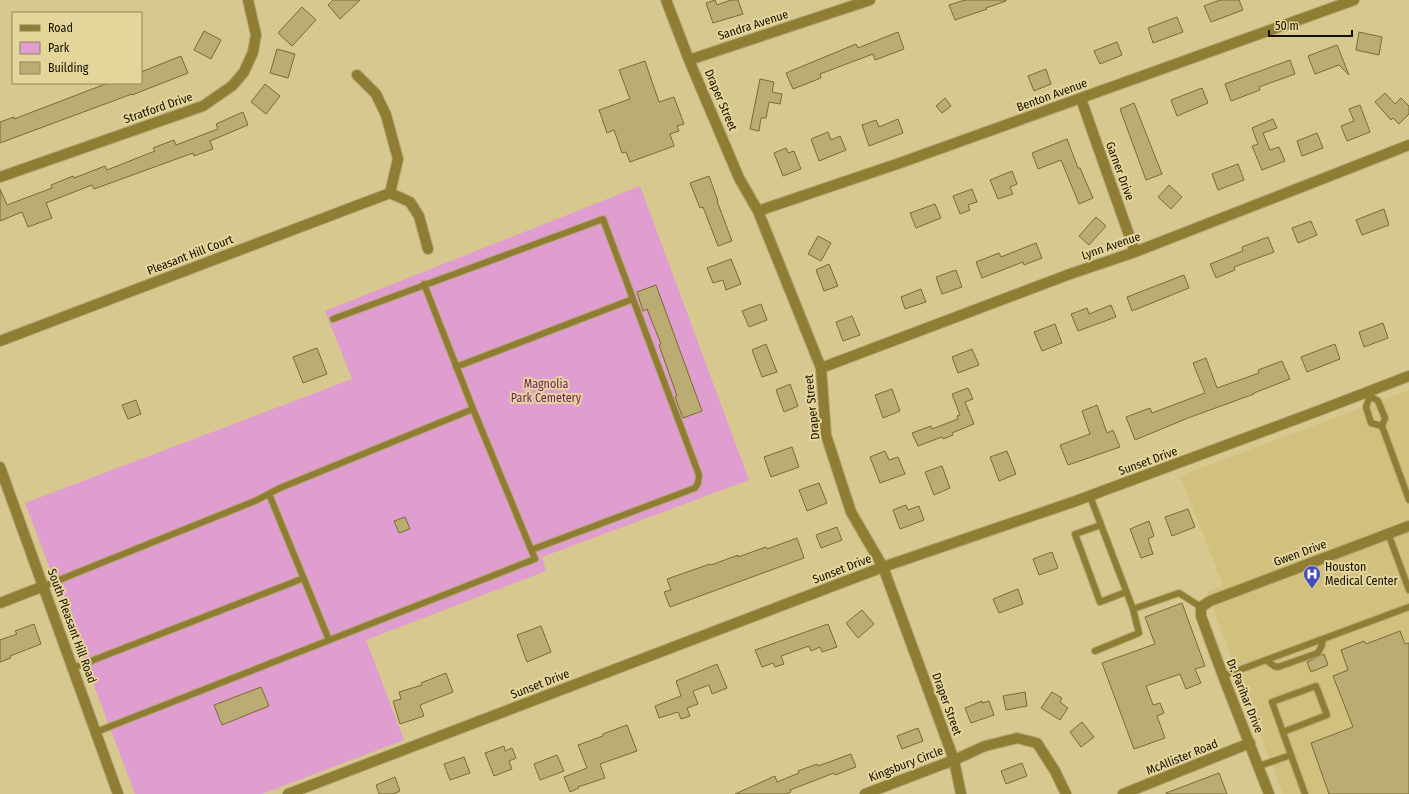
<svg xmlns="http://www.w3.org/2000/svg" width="1409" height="794" font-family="'Fira Sans Condensed',sans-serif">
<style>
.built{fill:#d1c07e}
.green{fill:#e09dcf}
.building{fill:#baac73;stroke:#796b33}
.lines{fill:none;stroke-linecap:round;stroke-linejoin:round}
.service-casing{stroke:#b3a774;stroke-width:8}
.minor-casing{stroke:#b3a774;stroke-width:12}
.tertiary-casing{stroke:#b3a774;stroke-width:12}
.service{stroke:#8e7d32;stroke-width:6}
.minor{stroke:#8e7d32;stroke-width:10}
.tertiary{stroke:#8e7d32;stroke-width:10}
.labels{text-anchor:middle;stroke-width:4;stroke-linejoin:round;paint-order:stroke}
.street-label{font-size:12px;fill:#140f00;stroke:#e4d59b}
.park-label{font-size:12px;fill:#741b64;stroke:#e4d59b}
.poi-label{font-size:12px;fill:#140f00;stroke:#e4d59b;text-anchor:start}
</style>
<rect width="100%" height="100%" fill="#d6c88e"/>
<!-- built -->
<path class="built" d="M1409,390V794H1283L1207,592L1223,585L1180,476Z"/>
<!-- green -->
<path class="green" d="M640,186L749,480L542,557L546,571L366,640L404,740L262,794H135L25,503L352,379L325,311Z"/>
<!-- building -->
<path class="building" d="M333,0H360L340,19L328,5Z
M715,0L717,5L731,0H738L743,14L713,23L706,3Z
M965,0H1006V1L986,8L987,9L955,20L949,5Z
M1220,0H1239L1243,10L1211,22L1204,6Z
M302,7L316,20L292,46L278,33Z
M1177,17L1183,32L1153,43L1148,28Z
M204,31L221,40L211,59L194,50Z
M898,32L904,49L875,60L873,54L820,74L821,78L793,89L786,73L856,44L858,48Z
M1359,32L1382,37L1379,55L1356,50Z
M1117,42L1122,55L1100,64L1094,51Z
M1337,45L1349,75L1339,65L1315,74L1308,56Z
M277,49L295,54L288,78L270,73Z
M181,56L188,73L132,95V94L0,143V122L14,117V119L108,83H141V72Z
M1290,60L1295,74L1259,87L1260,90L1231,101L1225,84Z
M645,61L659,102L674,97L684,124L677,126L679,131L670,134L674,146L630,162L626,152L622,153L614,130L607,133L599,110L630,99L619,70Z
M1046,69L1051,84L1034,91L1028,76Z
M760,79L774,82L772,92L782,94L780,104L769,102L766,118H761L759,131L750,129Z
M265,84L280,96L266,114L251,102Z
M1202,88L1208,103L1177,116L1171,100Z
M1385,93L1395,104L1401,98L1409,106V114L1399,124L1393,118L1391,120L1375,102Z
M945,98L951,106L942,113L936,106Z
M1134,103L1162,174L1146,180L1120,109Z
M1360,105L1370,132L1347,141L1341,126L1354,121L1349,109Z
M243,112L248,125L210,141L213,149L194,156L193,153L94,189L92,185L46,203L52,218L28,227L22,212L0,221V189L7,205L52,188L51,185L73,176L74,178L105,166L107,170L155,151L153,148L174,140L176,145L218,129L216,124Z
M898,119L903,133L869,146L862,125L876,120L879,127Z
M1273,119L1277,128L1263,133L1270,150L1279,147L1285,161L1262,170L1252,146L1258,144L1252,128Z
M828,132L831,140L840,136L846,150L819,161L811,139Z
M1317,133L1323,148L1302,156L1297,141Z
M1067,139L1078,168H1080L1093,198L1079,204L1061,160L1038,169L1032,153Z
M786,148L788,153L794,151L801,169L783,176L774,153Z
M1238,164L1244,180L1218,190L1212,174Z
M1012,171L1017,184L1010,187L1013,194L998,199L990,180Z
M709,176L718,201H717L732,241L718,246L703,207L700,208L690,183Z
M1169,185L1182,197L1171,209L1158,197Z
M972,189L977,202L968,205L970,210L960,214L953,196Z
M935,204L941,218L916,228L910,213Z
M1384,209L1389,225L1362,235L1356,220Z
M1096,217L1106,226L1089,245L1079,236Z
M1311,221L1317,235L1298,243L1292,228Z
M818,236L831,243L821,261L808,254Z
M1268,237L1274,252L1234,267L1235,270L1216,278L1210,264L1243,251L1242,247Z
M1036,243L1042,258L1024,265L1023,262L982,278L976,262L999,253L1001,257Z
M731,259L741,284L726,290L723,280L713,283L707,268Z
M829,264L838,286L824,291L816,270Z
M956,270L962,287L942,294L936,277Z
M1184,275L1189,288L1132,311L1127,297Z
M656,285L702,411L683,418L675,397L677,396L659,345L661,344L647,309L643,311L637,292Z
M921,289L926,302L905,309L901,297Z
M761,304L767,320L749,327L742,311Z
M1111,305L1116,317L1078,331L1071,314L1087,308L1089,314Z
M852,316L860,335L843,341L836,322Z
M1383,323L1388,338L1364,347L1359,332Z
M1055,324L1062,343L1042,351L1034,332Z
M766,344L777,372L762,377L752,350Z
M1335,344L1340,359L1307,372L1301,357Z
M317,348L327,374L303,383L293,357Z
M972,349L979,365L958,373L952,357Z
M1206,358L1217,388L1259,373L1258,370L1282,361L1290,379L1254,393V394L1188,418L1135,440L1126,417L1150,408L1152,413L1205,393L1193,363Z
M790,384L798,406L784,412L776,390Z
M968,388L973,399L965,402L974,424L952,433L953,435L943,439L942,437L918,446L912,433L931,426L932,429L958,419L957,416L960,415L952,394Z
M892,389L900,411L883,418L875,395Z
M136,400L141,414L128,419L122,405Z
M1097,405L1107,433L1113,430L1120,447L1068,465L1060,445L1090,434L1082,411Z
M792,447L799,467L771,477L764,457Z
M885,451L889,460L898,457L905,474L880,483L870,457Z
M1007,451L1016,474L999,481L990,457Z
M942,466L950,488L934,495L925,472Z
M819,483L827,503L807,511L799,490Z
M906,505L908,510L919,506L924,520L900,529L893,510Z
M1188,509L1195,527L1172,536L1165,517Z
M405,517L410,529L399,533L394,521Z
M1149,521L1154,536L1148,539L1153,554L1141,558L1130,529Z
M837,527L842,540L821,548L816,535Z
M797,538L804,558L670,607L664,592L671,590L667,579L710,564L711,565L738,555V557L766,547L767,549Z
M1052,552L1058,568L1039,575L1033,559Z
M1018,589L1023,604L999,613L993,599Z
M1182,603L1205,666L1195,669L1201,683L1186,689L1180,674L1146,686L1153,705L1160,703L1164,713L1157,716L1165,738L1134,749L1102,663L1155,644L1145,617Z
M862,610L874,624L858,638L846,623Z
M34,624L41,644L10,656L11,658L0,662V640L17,634L15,631Z
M828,624L837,647L822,652L820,647L811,651L809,646L781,656L784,664L775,667L773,663L762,667L755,650Z
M541,626L551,652L527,662L517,635Z
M1400,631L1405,644L1409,643V794H1329L1311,743L1353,727L1333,676L1348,670L1341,650L1364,641L1366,644Z
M1324,654L1328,665L1311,672L1307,662Z
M717,664L727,688L712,694L709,685L693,691L698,704L687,708L690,716L681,719L678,712L659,718L655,706L681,696L676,681Z
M446,673L453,692L420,705L424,716L400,724L393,701L401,699L399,692L422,685L421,683Z
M261,687L269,706L222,725L214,705Z
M1025,692L1027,706L1006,710L1003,696Z
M1052,692L1062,698L1060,702L1068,708L1060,720L1041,708Z
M982,701V703L989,701L994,715L971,723L965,708Z
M1082,722L1094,737L1081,747L1070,732Z
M627,725L637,751L600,764L605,778L578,787L579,788L570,792L564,777L587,768L578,745L603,736V734Z
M918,728L923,741L902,749L897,736Z
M504,746L505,751L512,748L516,758L509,761L512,769L494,776L485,753Z
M851,754L856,767L835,775L834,773L790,790L791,792L786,794H735L775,776L777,782L799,773L798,771L817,764L818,766Z
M557,755L564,771L540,780L534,764Z
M464,757L470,773L450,780L444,764Z
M1022,763L1027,776L1006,784L1001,771Z
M1219,773L1227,794H1166V793Z
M395,777L400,791L393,794H379L376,785Z"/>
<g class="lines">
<!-- service casing -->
<g class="service-casing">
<path id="service" d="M333,319L603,219L699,475L698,483L695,488L531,550
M456,367L633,299
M1369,394L1370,396L1366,407L1371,423L1382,426
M1370,396L1378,401L1385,418L1382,426L1409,500
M269,494L329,640
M1090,496L1133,609L1179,593L1201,607
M1101,525L1075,534L1100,602L1126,592
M1388,533L1409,590
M44,586L255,501L280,488L473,409
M1095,651L1139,633L1133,609
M1266,660L1274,666L1278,667L1318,653L1322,645L1323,639
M73,668L304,578
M1223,676L1409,607
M96,732L535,559L473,409L424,284
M1283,732L1327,715L1316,686L1272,702L1291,755
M1259,766L1291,755L1305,794"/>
</g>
<!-- minor casing -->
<g class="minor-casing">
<path id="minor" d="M666,0L689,60L739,178L758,211L821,368L826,435L851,512L883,567L954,760L961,794
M689,60L870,0
M1081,99L1135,252
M0,177L203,106L232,86L244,72L253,52L256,35L248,0
M390,193L410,202L419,216L428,249
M758,211L897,164L1354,0
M0,341L390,193L398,159L386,115L376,94L357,75
M821,368L1070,274L1135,252L1409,145
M0,603L44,586
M288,794L883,567L1073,502L1318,411L1409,376
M865,794L954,760L985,746L1017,738L1037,743L1055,771L1066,794
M1123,794L1250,743
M1269,794L1223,676L1201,616V607L1210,601L1409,526"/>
</g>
<!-- tertiary casing -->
<g class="tertiary-casing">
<path id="tertiary" d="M0,467L118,794"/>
</g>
<!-- service -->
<use href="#service" class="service"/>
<!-- minor -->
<use href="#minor" class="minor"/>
<!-- tertiary -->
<use href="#tertiary" class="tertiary"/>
</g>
<!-- icons -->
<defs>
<g id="hospital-pin" transform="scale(0.9)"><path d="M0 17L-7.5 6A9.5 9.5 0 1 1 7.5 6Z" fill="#474abf" stroke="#e4d59b"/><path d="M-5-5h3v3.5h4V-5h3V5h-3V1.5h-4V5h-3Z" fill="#fff"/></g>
</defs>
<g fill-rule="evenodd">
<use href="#hospital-pin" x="1312" y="574"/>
</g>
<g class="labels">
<!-- street labels -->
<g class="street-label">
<text transform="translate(753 25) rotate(-18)" y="4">Sandra Avenue</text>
<text transform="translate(1052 95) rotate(-20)" y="4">Benton Avenue</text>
<text transform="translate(721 100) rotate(67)" y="4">Draper Street</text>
<text transform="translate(158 108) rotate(-19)" y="4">Stratford Drive</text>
<text transform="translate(1120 171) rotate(70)" y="4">Garner Drive</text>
<text transform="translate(1111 246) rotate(-19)" y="4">Lynn Avenue</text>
<text transform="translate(190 255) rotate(-21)" y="4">Pleasant Hill Court</text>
<text transform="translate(812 407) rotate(-96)" y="4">Draper Street</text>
<text transform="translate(1148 461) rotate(-20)" y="4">Sunset Drive</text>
<text transform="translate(1300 553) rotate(-20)" y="4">Gwen Drive</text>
<text transform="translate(842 569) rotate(-21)" y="4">Sunset Drive</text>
<text transform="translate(72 626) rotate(70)" y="4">South Pleasant Hill Road</text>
<text transform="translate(540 684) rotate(-21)" y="4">Sunset Drive</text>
<text transform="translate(1245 696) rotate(68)" y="4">Dr. Parihar Drive</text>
<text transform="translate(947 704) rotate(70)" y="4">Draper Street</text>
<text transform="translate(1182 757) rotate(-22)" y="4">McAllister Road</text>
<text transform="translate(906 764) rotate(-21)" y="4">Kingsbury Circle</text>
</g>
<!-- park labels -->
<g class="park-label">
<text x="546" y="388">Magnolia<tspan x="546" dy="14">Park Cemetery</tspan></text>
</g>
<!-- poi labels -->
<g class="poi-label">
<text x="1325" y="571">Houston<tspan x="1325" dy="14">Medical Center</tspan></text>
</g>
</g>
<!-- legend -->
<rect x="12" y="12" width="130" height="72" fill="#e4d59b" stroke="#91865d"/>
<rect x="20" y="25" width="20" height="6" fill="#8e7d32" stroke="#91865d"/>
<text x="48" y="32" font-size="12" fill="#140f00">Road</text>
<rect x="20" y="42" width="20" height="12" fill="#e09dcf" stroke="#91865d"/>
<text x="48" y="52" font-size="12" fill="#140f00">Park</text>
<rect x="20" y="62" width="20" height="12" fill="#baac73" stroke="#91865d"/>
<text x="48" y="72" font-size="12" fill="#140f00">Building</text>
<!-- scale -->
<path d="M1269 30v6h83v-6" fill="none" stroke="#140f00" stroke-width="2"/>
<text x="1275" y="30" font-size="12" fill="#140f00" stroke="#e4d59b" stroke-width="3" paint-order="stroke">50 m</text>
</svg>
